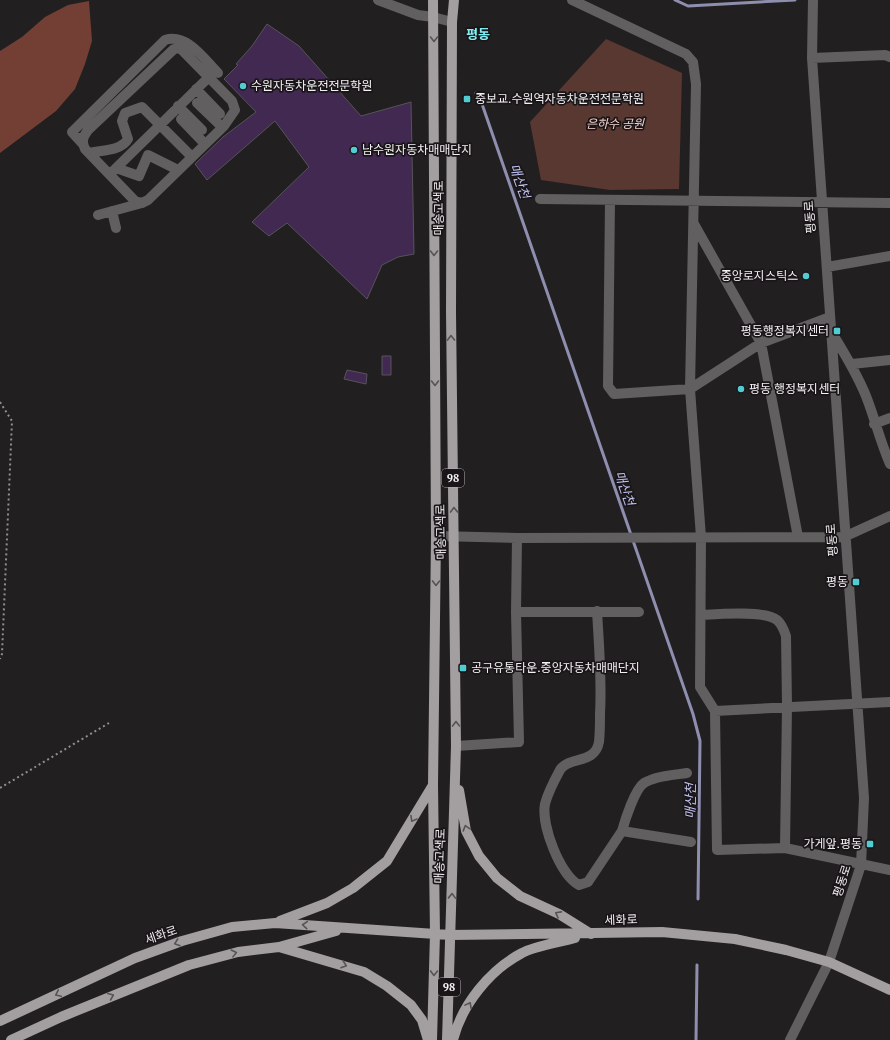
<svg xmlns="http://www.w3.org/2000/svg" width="890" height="1040" font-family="'PT Serif','Noto Sans KR',serif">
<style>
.green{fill:#593831}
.forest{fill:#733f34}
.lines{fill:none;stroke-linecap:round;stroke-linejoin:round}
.stream{stroke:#8e8eaf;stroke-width:3}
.building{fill:#412952;stroke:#565458}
.path{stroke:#918f90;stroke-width:2;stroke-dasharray:2 3;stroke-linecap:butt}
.minor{stroke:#615f5f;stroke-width:10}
.major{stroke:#a39e9f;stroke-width:10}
.oneway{stroke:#575355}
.poi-dot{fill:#51ccd2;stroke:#191518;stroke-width:1.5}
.labels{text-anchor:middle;stroke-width:3.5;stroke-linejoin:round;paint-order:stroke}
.shield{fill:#191518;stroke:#b2afb1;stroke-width:1}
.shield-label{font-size:11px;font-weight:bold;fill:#f3f1f2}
.poi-label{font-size:12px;fill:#f3f1f2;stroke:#191518;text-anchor:start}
.park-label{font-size:12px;font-style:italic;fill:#f7d3ca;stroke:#191518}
.street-label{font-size:12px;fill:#f3f1f2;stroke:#191518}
.neighbourhood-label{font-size:13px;font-weight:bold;fill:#82edf2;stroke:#191518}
.water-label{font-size:13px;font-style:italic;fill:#c2c5f2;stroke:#191518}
</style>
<rect width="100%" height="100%" fill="#221f21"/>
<!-- green -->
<path class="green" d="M606,39L682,73L679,189L610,190L541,180L530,122Z"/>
<!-- forest -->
<path class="forest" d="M89,1L92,41L85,64L75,89L56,111L0,153V51L22,37L45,17L68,5Z"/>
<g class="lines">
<!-- stream -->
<path class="stream" d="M675,0L688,6L795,0
M476,93L482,104L693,714L700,741L698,899
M696,1040L697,965"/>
</g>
<!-- building -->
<path class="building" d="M267,24L299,46L361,116L411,102L414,254L398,257L382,265L367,299L287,223L269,236L252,222L309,167L275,121L207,180L195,164L223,137L256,112L224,79L238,65L236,64L252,46Z
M382,356H391V375H382Z
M347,370L367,374L366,384L344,379Z"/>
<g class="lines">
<!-- path -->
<path class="path" d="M0,402L12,421L2,654L0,659
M0,788L109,723"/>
<!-- minor -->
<path class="minor" d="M378,0L418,15L433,17L452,22
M572,0L686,54L693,62L696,84L690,389L701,537L700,687L715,711
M178,48L182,50L232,101L235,110L224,126L148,200L142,203L135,201L85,149C81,141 83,137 88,130L174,49Z
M812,58L885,55L890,57
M196,89L220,114
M197,103L222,127
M178,106L202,130
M181,119L205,144
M83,144L72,132L165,40C187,33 204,59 218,73
M89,153C102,150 121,151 128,139L122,121L125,113L142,107L192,157
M116,168L139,176L148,155L178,170
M110,174L209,77
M540,199L890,203
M610,200L608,386L614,394L690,389L761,343L830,317
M112,211L116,228
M98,215L142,203
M694,224L761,343L798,537
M827,267L890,256
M832,333C845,354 857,374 866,396C875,419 880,441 890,464
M852,364L890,360
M874,424L890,418
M436,536L517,538L844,537L890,516
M597,611C599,646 602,680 600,714C600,723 600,733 599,742C595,765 568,756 560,770C554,781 548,792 545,804C541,825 560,875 579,885L588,882L622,831
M516,612H639
M701,615C718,614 764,610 777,620C782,624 784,630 786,636L787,706L785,848
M890,702L715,711L717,850L785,848L890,870
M456,746L519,742L516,612L517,538
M687,773C674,775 655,776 644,783C635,789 625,820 622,831L691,842
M790,1040L829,962L861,865L864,798L812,58L813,0"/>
<!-- major -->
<path class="major" d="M459,790L466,831L479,856L497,878L520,896L559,914L591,934
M280,921L327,903L353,888L387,861L433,785
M279,947L364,972L387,986L411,1005L422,1020L428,1040
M0,1021L135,958L182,941L232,927L275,923L450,935L662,932L735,939L786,950L829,962L890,990
M11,1040L61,1017L189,965L238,952L279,947L336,931
M432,1040L435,934L433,785L436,536L433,0
M447,1040L456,746L451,312L452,22L454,0
M453,1040C462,1004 490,970 522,953C534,946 561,942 575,938"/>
</g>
<!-- one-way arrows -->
<defs><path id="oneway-chevron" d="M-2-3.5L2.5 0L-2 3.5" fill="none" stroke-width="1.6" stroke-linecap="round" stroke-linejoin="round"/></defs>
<g class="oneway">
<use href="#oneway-chevron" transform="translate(434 39) rotate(90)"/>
<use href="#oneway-chevron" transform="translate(434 253) rotate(90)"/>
<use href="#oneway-chevron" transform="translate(451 338) rotate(-91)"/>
<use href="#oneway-chevron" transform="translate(435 383) rotate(90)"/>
<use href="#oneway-chevron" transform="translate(454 510) rotate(-91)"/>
<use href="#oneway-chevron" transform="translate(436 583) rotate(91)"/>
<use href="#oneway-chevron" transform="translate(456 724) rotate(-91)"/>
<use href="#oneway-chevron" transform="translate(413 819) rotate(120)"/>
<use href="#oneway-chevron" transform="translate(466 828) rotate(-106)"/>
<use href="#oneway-chevron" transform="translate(452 896) rotate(-88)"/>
<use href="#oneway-chevron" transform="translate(558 914) rotate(-152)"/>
<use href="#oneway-chevron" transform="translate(305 925) rotate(-175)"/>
<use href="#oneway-chevron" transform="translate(177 943) rotate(161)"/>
<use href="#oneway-chevron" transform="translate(234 953) rotate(-14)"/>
<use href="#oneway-chevron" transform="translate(344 965) rotate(19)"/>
<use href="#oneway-chevron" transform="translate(434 973) rotate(91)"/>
<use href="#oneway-chevron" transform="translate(58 994) rotate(155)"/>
<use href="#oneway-chevron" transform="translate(111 996) rotate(-23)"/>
<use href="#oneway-chevron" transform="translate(469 1005) rotate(-62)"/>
</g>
<!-- markers -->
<g class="poi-dot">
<circle cx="243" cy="86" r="4"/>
<rect x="463" y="95" width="8" height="8" rx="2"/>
<circle cx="354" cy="150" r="4"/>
<circle cx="806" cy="276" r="4"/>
<rect x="833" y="327" width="8" height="8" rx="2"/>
<circle cx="741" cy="389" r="4"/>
<rect x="852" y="578" width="8" height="8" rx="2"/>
<rect x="459" y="664" width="8" height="8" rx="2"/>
<rect x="866" y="840" width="8" height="8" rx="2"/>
</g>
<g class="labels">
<!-- shield labels -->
<g class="shield">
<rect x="442" y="469" width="22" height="18" rx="3"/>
<rect x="438" y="978" width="22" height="18" rx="3"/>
</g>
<g class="shield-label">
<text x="453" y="482">98</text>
<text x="449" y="991">98</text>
</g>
<!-- poi labels -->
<g class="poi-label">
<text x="251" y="90">수원자동차운전전문학원</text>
<text x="475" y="103">중보교.수원역자동차운전전문학원</text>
<text x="362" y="154">남수원자동차매매단지</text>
<text x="798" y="280" text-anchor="end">중앙로지스틱스</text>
<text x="829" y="335" text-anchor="end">평동행정복지센터</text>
<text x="749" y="393">평동 행정복지센터</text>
<text x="848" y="586" text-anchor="end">평동</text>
<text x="471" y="672">공구유통타운.중앙자동차매매단지</text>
<text x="862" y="848" text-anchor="end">가게앞.평동</text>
</g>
<!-- park labels -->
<g class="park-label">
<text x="615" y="128">은하수 공원</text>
</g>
<!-- street labels -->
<g class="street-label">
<text transform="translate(439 208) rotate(-90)" y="4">매송고색로</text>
<text transform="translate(810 217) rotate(-94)" y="4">평동로</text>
<text transform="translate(441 532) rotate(-91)" y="4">매송고색로</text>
<text transform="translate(832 540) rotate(-94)" y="4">평동로</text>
<text transform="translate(440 856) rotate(-88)" y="4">매송고색로</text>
<text transform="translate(842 881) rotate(-72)" y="4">평동로</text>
<text transform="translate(621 920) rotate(-2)" y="4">세화로</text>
<text transform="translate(161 935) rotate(-19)" y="4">세화로</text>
</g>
<!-- neighbourhood labels -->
<g class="neighbourhood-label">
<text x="478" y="39">평동</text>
</g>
<!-- water labels -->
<g class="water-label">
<text transform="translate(520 181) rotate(70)" y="5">매산천</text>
<text transform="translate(625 488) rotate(71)" y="5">매산천</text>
<text transform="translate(690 801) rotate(-89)" y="5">매산천</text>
</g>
</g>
</svg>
